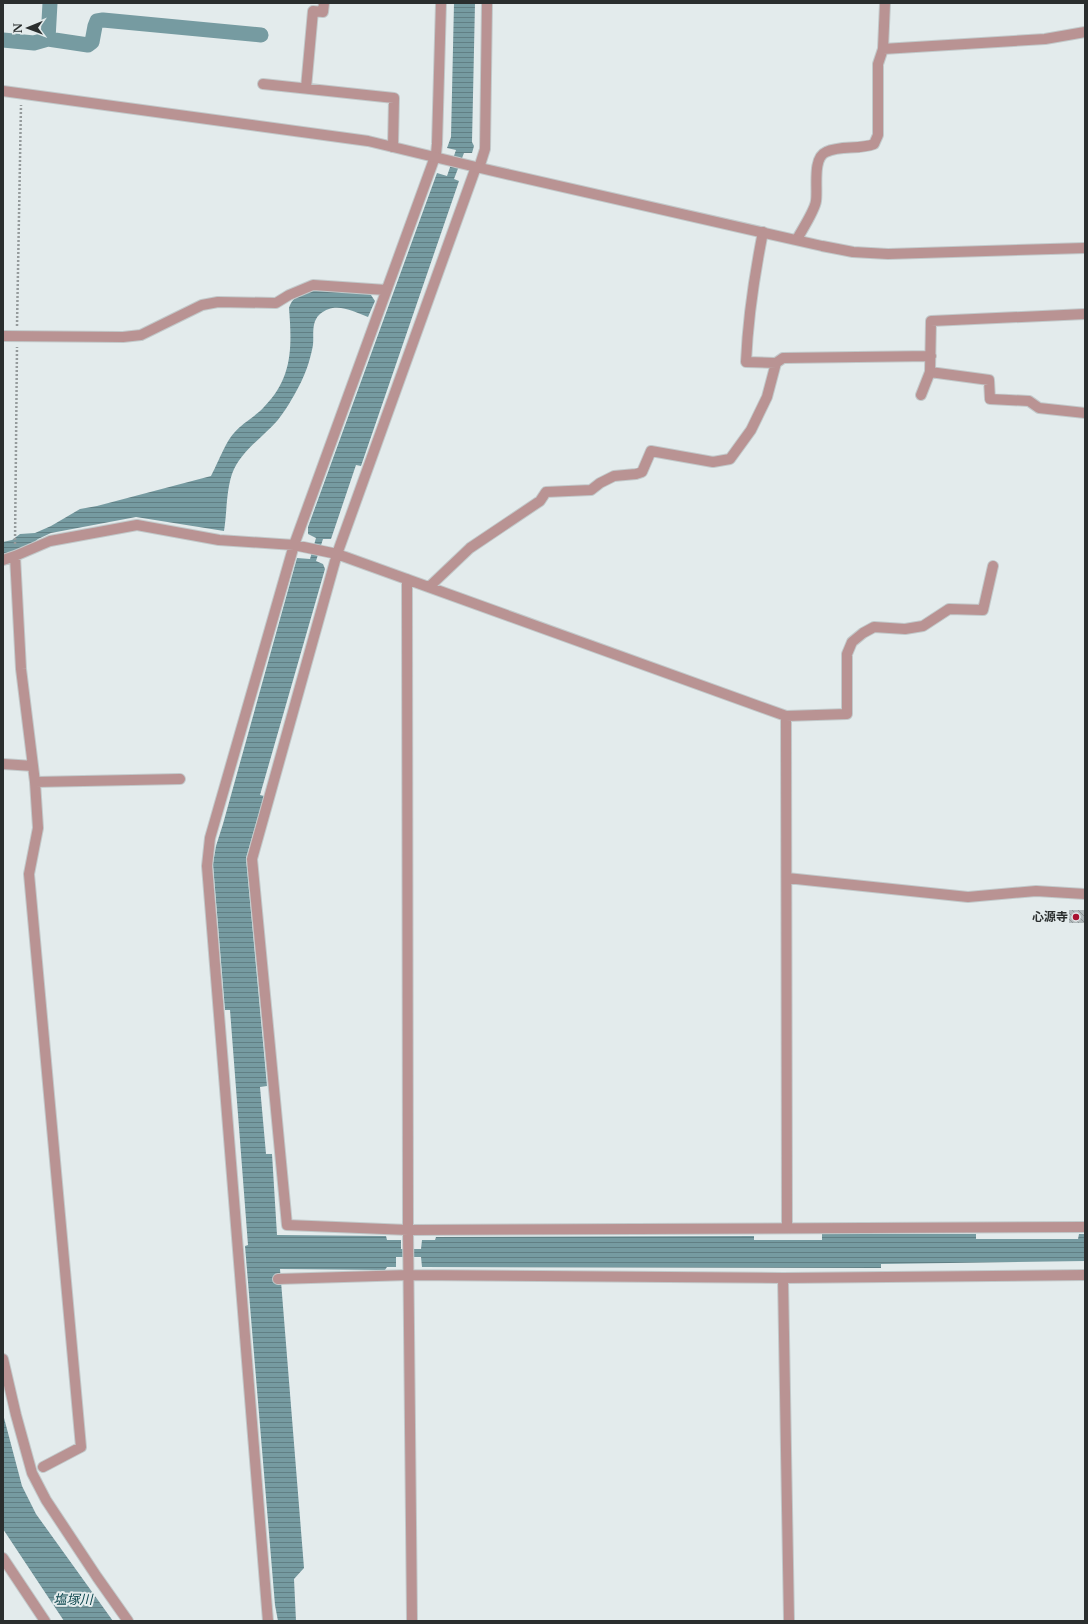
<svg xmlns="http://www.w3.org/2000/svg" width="1088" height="1624" font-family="'Libre Baskerville','Noto Sans JP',serif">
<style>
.water{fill:url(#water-rules)}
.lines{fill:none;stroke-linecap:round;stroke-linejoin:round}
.canal{stroke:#769ba1;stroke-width:15}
.building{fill:url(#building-back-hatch)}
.minor-casing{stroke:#c2c9ca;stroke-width:12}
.tertiary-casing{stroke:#c2c9ca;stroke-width:12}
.path{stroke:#959b9c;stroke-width:2.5;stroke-dasharray:2 2;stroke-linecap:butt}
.minor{stroke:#b99393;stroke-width:10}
.tertiary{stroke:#b99393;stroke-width:10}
.poi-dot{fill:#a91230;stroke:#e3ebec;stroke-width:1.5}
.labels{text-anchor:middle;stroke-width:4;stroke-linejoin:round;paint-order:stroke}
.poi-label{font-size:12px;font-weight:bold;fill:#2a2e2e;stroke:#e3ebec;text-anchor:end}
.water-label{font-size:13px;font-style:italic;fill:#0b454c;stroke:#e3ebec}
</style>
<defs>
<pattern id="water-rules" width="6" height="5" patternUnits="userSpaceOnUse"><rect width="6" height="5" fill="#769ba1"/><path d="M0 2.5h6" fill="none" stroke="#617f84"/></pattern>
<pattern id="building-back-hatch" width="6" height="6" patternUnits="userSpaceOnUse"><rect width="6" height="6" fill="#b1b9bb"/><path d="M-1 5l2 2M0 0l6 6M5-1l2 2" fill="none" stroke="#909798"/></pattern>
</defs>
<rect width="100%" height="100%" fill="#e3ebec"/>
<!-- water -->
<path class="water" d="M454,3H475L472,142L474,146L472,153H464L454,179L459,181L361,466L356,465L331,539H323L316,561L323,564L325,569L260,795L264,796L246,858L267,1086L260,1087L266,1154H272L277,1235L386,1236L387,1240H401V1249H421L422,1240H435L436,1237L754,1236V1240H822V1234H976V1239H1078L1079,1234H1085V1261L881,1264V1268L422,1267L421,1257H396V1267H387L385,1270L280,1269L304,1568L294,1579L296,1621H278L275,1605L245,1246L248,1245L230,1010H225L213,864L216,846L223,824L297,558L310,559L316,538L308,534V527L437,173L447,176L456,150L447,148L451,137Z
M315,290H345L369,292L375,301L368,317C353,311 335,301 320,314C311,322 314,334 313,345C311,356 307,370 302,380C297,391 285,412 277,421C262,438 240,452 232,474C226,492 227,513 224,531L136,517L51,533L38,539L27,548L3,555V542L12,540L20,534L35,533L51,526L80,509L97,506L211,476C217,465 226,441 234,433C242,423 255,417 264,407C293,378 292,346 289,308C293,295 303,294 315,290Z
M3,1414L22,1486L36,1514L113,1621H64L3,1529Z"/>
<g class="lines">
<!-- canal -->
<path class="canal" d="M48,39L50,3
M3,40L34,43L48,39L88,45L92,42L95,26L97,21L103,20L261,35"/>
</g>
<!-- building -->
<path class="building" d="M1069,910H1084V923H1069Z"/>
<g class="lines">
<!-- minor casing -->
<g class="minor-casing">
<path id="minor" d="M883,49L1045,39L1085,32
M263,84L394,98L393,147
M306,88L313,11L323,12L324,3
M476,167L337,554L252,859L287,1225L408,1230L1085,1227
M479,168L485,149L487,3
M797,239C802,230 815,210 816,201C818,188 812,158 826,152C841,145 859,150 874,144L878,135V64L883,49L885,3
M3,336L123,337L141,335L202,305L218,302L276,303L289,295L313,285L386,290
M776,363L783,358L931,356
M930,372L989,380L990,399L1029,401L1039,408L1085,413
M921,395L930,372L931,321L1085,314
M15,556L21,669L35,782L38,828L29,874L81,1447L43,1467
M3,560L15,556L50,541L137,525L219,540L294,545L337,554L786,716L787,1228
M407,579L408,1230L412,1621
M429,587L470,548L540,501L546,492L591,490L600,483L614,476L636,474L642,472L651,451L713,462L730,459L751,430L767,397L776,363L746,362C748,316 754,277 763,232
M786,716L847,714V654L852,642L863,633L874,627L905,629L923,626L949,609L983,610L993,566
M3,764L33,766
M35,782L180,779
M787,878L968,897L1036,891L1085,894
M783,1278L789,1621
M278,1279L409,1275L783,1278L1085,1275
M3,1359L16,1415L32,1473L46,1500L97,1577L128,1621
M3,1558L45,1621
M268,1621L207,866L210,838L294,545L436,154L437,144L441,3"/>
</g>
<!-- tertiary casing -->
<g class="tertiary-casing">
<path id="tertiary" d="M3,91L368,141L476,167L822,246L853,252L888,254L1085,248"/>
</g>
<!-- path -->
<path class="path" d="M17,326L21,105
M15,544L17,347"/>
<!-- minor -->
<use href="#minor" class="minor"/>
<!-- tertiary -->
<use href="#tertiary" class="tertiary"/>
</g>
<!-- markers -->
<circle class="poi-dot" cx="1076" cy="917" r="4"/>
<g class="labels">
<!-- poi labels -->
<g class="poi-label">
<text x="1068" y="921">心源寺</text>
</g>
<!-- water labels -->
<g class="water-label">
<text x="73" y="1604">塩塚川</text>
</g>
</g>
<!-- border -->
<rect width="1088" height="1624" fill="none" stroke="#2a2e2e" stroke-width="8"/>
<!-- north arrow -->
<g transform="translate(28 28) rotate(269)" stroke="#e3ebec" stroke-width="3" paint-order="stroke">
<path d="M0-3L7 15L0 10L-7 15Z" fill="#2a2e2e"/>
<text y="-6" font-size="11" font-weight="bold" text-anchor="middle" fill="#2a2e2e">N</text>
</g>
</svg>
